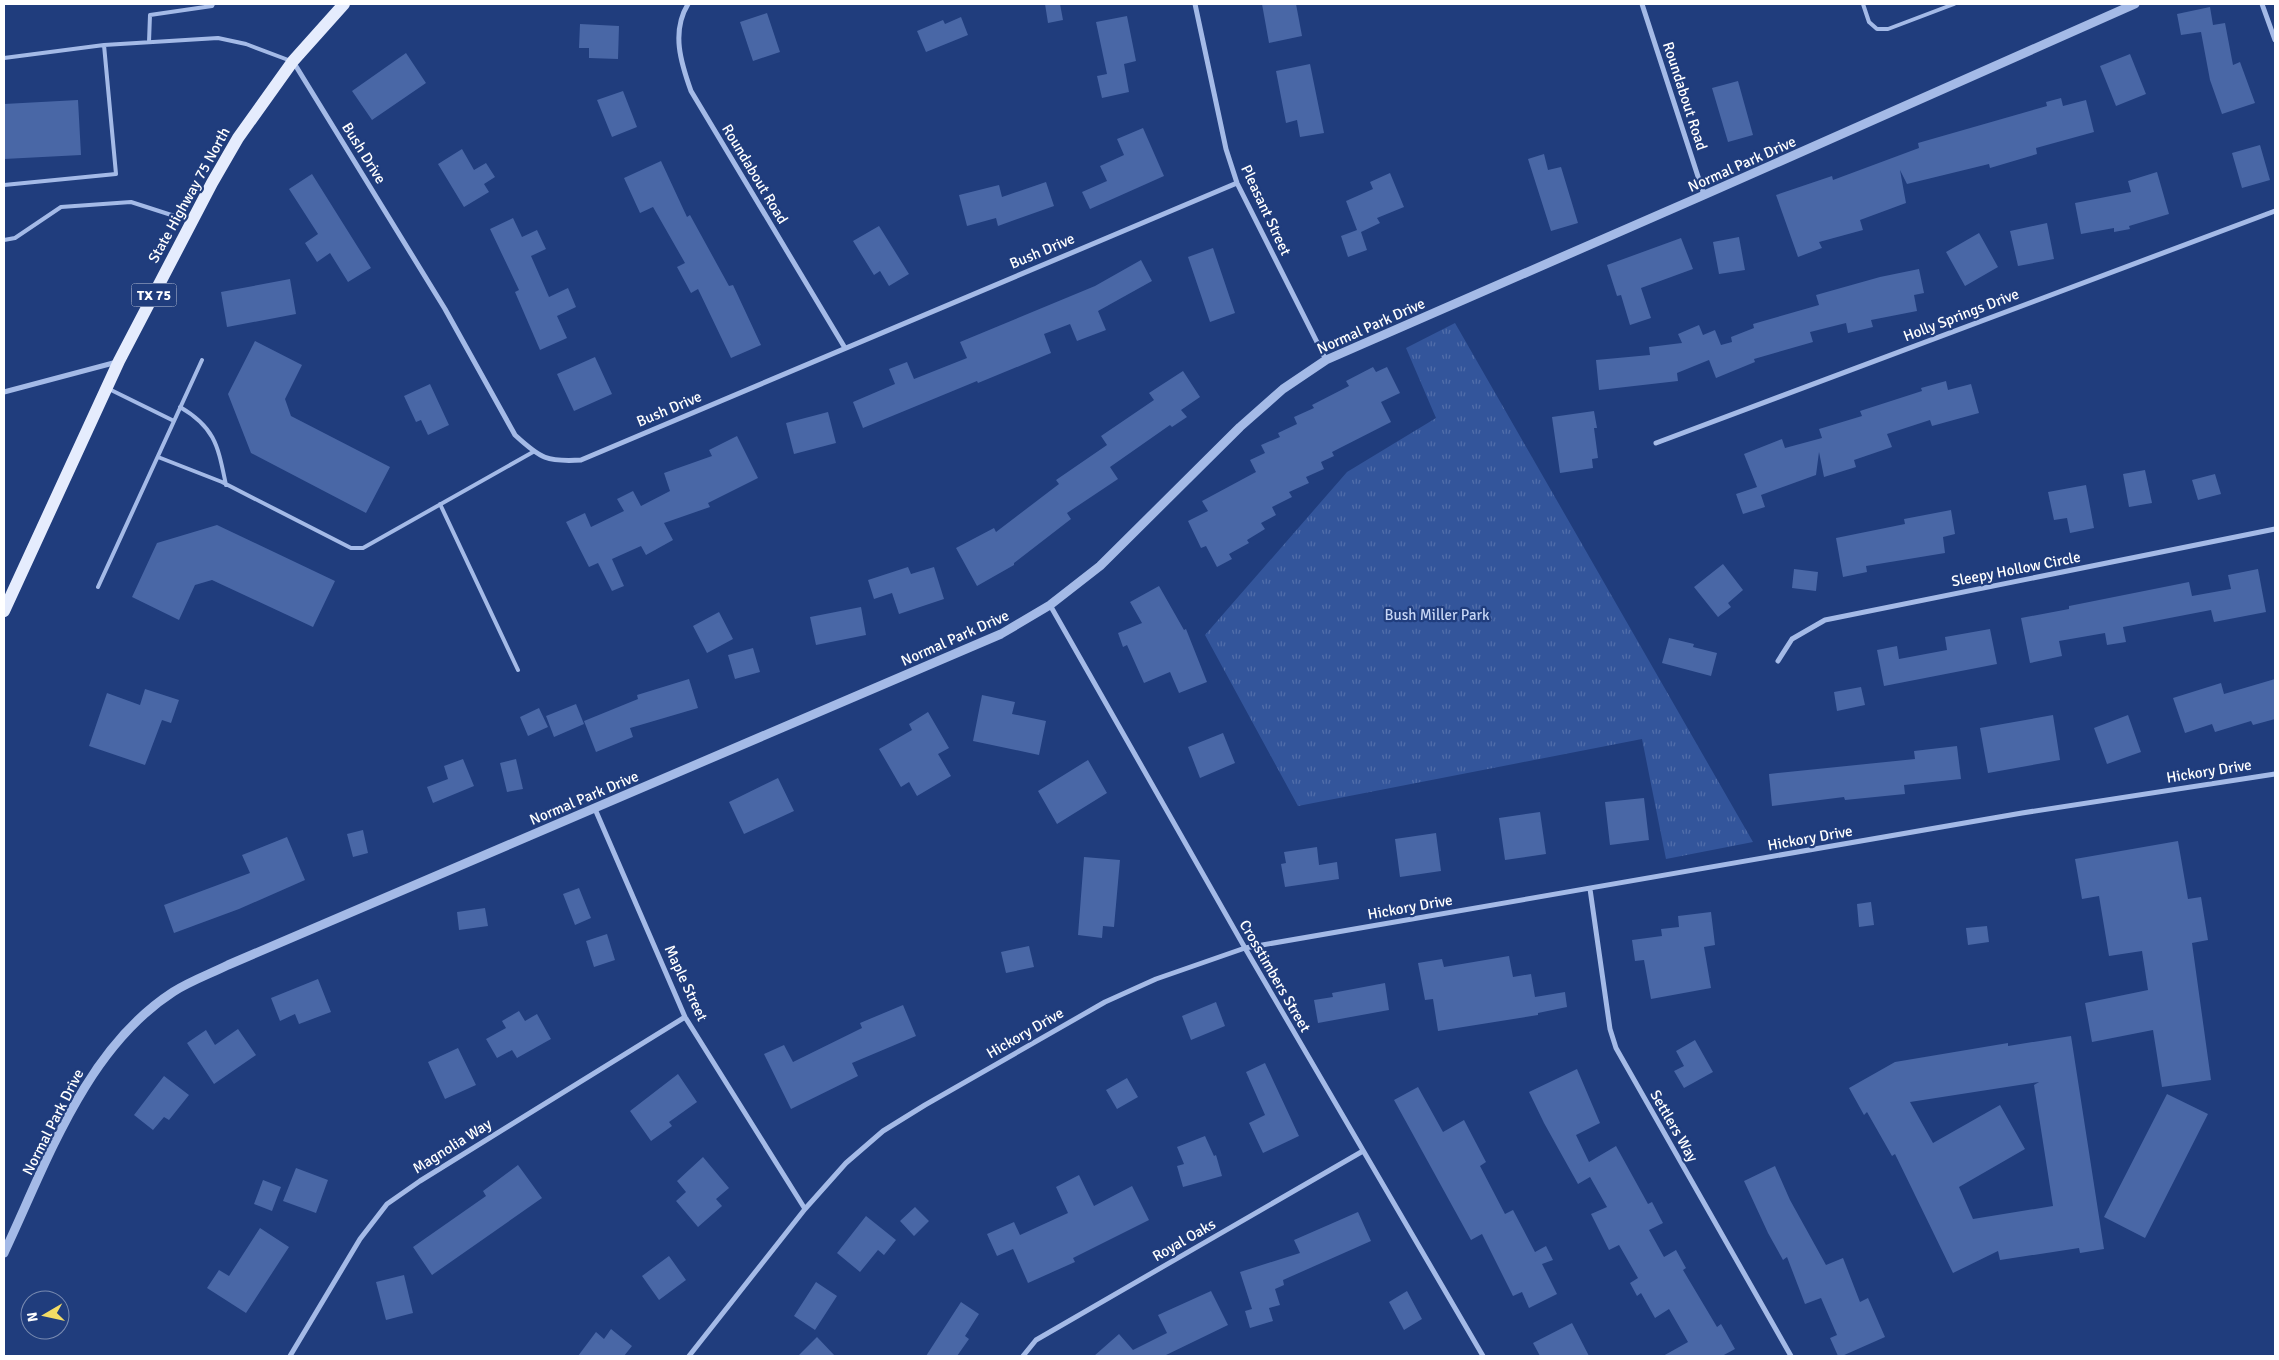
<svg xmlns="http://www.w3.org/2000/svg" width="2279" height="1360" font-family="Signika,sans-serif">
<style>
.grass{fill:url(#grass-tufts)}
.building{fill:#4967a6;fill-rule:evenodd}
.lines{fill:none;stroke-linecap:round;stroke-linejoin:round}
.service{stroke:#a4bae7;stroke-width:4}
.minor{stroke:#a4bae7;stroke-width:5}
.tertiary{stroke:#a4bae7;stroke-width:9}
.primary{stroke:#e5ecfd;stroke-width:12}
.labels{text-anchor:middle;stroke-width:4.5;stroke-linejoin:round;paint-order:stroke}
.shield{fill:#203d7d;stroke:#bcc5d8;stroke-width:1}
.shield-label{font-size:14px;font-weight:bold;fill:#fff}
.street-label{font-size:15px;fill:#fff;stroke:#203d7d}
.park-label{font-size:15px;fill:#c7d6f5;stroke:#203d7d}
</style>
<defs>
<pattern id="grass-tufts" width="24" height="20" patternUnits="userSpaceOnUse" patternTransform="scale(1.25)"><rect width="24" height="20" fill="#33559b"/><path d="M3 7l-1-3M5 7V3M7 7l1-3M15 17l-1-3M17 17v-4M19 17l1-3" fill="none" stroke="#526eaa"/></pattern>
</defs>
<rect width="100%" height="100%" fill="#203d7d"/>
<!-- grass -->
<path class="grass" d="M1455,323L1753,842L1666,859L1642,739L1298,806L1205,635L1347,472L1436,418L1406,348Z"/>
<!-- building -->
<path class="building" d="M1045,4H1060L1063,20L1048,23Z
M1262,4H1296L1302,36L1269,43Z
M2210,7L2213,25L2225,23L2233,65L2240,62L2255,103L2222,114L2210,80L2201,32L2181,35L2177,14Z
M767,13L780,52L753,61L740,22Z
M1127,16L1136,61L1124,64L1129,92L1102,98L1097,76L1107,74L1096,22Z
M961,17L968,35L926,52L917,31L943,20L945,24Z
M580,24L619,26L618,59L589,58V48H579Z
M406,53L426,83L372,120L352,91Z
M2130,54L2146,94L2116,106L2100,66Z
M1310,64L1324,133L1300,137L1297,120L1286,123L1276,71Z
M1738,81L1753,135L1728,142L1712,88Z
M623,91L637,127L612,137L597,100Z
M2061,98L2063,106L2086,100L2094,132L2036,148L2037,154L1990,168L1989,164L1907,184L1900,170L1906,203L1860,220L1863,230L1819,242L1822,248L1798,257L1776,195L1832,176L1833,180L1919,148L1918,143L2047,106L2046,102Z
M78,100L81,155L4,159V104Z
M1143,128L1164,176L1090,209L1082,192L1107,181L1100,166L1124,155L1117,139Z
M2260,145L2270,180L2242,188L2232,153Z
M462,149L474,170L486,163L495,177L484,184L489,192L464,207L438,164Z
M1544,154L1548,170L1561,167L1578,223L1551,231L1528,159Z
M661,161L687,217L690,215L729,286L733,285L761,345L731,358L698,289L691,293L677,267L685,263L653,207L640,213L624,178Z
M2157,172L2169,214L2129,226L2130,229L2114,232V228L2081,234L2075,203L2131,192L2128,181Z
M1390,173L1404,207L1377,218L1380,223L1361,232L1367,250L1348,257L1341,236L1357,230L1346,201L1373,189L1370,182Z
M312,174L371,268L348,282L330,253L317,262L305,243L318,234L289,189Z
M1046,182L1054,206L998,226L996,218L967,226L959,195L999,185L1002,197Z
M513,218L522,237L537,230L546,249L531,256L549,297L568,288L576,307L557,316L567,338L540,350L515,292L519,290L490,229Z
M2047,223L2054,259L2018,266L2010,231Z
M879,226L909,274L889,286L880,271L874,275L853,241Z
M1979,233L1998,267L1965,286L1946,252Z
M1739,237L1745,270L1719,274L1713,242Z
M1681,238L1693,269L1641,288L1651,318L1630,325L1621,295L1617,296L1607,265Z
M1213,248L1235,313L1210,322L1188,257Z
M1141,260L1152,281L1098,311L1106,330L1077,341L1070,324L1044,334L1051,353L978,383L977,381L863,428L853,402L895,384L889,369L907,362L914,379L967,358L960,342L1095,286Z
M1919,269L1924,293L1914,295L1917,311L1871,320L1873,327L1848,333L1846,323L1810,332L1813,342L1754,359L1755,362L1716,378L1709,360L1677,373L1678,381L1599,390L1596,360L1650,355L1649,347L1682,343L1678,334L1699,325L1703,335L1715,330L1721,345L1732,342L1731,337L1754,328L1753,324L1819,305L1816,295L1880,277Z
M290,279L296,314L227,327L221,292Z
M255,341L302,365L285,399L291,416L390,467L366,513L251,453L228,394Z
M595,357L612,394L574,411L557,374Z
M1373,367L1376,372L1387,367L1400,393L1381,402L1391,422L1332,452L1334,456L1321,462L1324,469L1306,477L1309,483L1289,492L1292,497L1272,507L1276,515L1261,523L1265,529L1247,540L1249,543L1229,554L1232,559L1217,567L1206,546L1201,548L1188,521L1208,511L1202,501L1256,472L1250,460L1265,453L1261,445L1280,437L1278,433L1297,424L1294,417L1314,408L1312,405L1349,386L1346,381Z
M1183,371L1200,397L1181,410L1187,417L1172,427L1170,425L1110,467L1118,479L1067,513L1071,519L1014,563V565L977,586L956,548L994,528L996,532L1059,484L1056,480L1107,445L1101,436L1154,400L1149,393Z
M1946,381L1948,390L1971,384L1979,413L1932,426L1930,420L1887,434L1892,447L1854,460L1856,467L1824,477L1819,452L1816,475L1761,495L1765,507L1743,514L1736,494L1757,487L1744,454L1782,439L1785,448L1822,438L1819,429L1862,416L1860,411L1922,391L1921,388Z
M430,384L449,425L428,435L421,420L416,422L404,396Z
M1594,411L1597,428H1594L1598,458L1592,459L1593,468L1560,473L1552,417Z
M828,412L836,443L794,454L786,423Z
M737,436L758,478L708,503L710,507L664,523L673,540L646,555L641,546L612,559L624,586L612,591L598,563L589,567L566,522L585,513L591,527L624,511L617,499L633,491L641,506L670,491L664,473L712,456L709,450Z
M2145,470L2152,503L2129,507L2123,474Z
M2215,474L2221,494L2198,500L2192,480Z
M2086,485L2094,528L2070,533L2067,518L2054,520L2048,492Z
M1951,510L1955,534L1943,537L1945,553L1866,566L1867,572L1843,577L1836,538L1905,524L1904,519Z
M217,525L335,581L313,627L212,580L195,585L179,620L132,597L157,543Z
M1723,564L1743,590L1728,603L1731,607L1718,617L1694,587Z
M908,567L911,574L934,567L944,599L899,614L892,593L874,599L868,580Z
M1794,569L1818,572L1816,591L1792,588Z
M2258,569L2266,612L2214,622L2211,610L2123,627L2126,642L2107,645L2105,633L2059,641L2062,656L2030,663L2021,618L2069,609V606L2189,582L2192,596L2231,589L2228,575Z
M1159,586L1184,630L1186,629L1207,682L1179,693L1170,672L1144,683L1127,645L1123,647L1118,633L1142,623L1130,602Z
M861,607L866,635L816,645L810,617Z
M719,612L733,639L707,653L693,626Z
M1990,629L1997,664L1884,686L1877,650L1897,646L1899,659L1947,650L1945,637Z
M1669,638L1694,644L1693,647L1717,653L1711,676L1662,663Z
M753,648L760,672L735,679L728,655Z
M689,679L698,708L630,728L633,737L596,752L584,721L638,699L637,695Z
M2275,679V719L2253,725L2251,721L2215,732L2212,724L2185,733L2173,698L2221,683L2224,694Z
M1861,687L1865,705L1837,711L1834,692Z
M145,689L179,700L171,723L162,720L145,765L89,746L107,693L140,705Z
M982,695L1015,702L1012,714L1046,721L1039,755L973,741Z
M576,704L584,724L554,737L546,716Z
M539,708L548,727L528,736L520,717Z
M928,712L949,748L938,754L951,776L917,796L909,782L901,787L879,749L912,730L909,724Z
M2053,715L2060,760L1988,773L1980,728Z
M2128,715L2141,752L2107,764L2094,728Z
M1223,733L1235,763L1200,778L1188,747Z
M1957,746L1961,779L1904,785L1905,794L1845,800L1844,797L1772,806L1769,774L1915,759L1914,751Z
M463,759L474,786L433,803L427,787L448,779L444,766Z
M516,759L523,789L507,792L500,763Z
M1088,760L1107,793L1057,824L1038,791Z
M778,778L794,811L744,834L729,802Z
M1644,798L1649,840L1610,845L1605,802Z
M1540,812L1546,854L1505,860L1499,818Z
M363,830L368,853L353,857L347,834Z
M1436,833L1441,871L1400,877L1395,839Z
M287,837L305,880L239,909L174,933L164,905L250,873L242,855Z
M2178,841L2188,899L2201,897L2208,940L2192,943L2211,1080L2162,1087L2153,1030L2092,1042L2085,1003L2148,990L2142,951L2109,956L2099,896L2082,899L2075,859Z
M1317,847L1319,865L1337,862L1339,879L1285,887L1281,864L1286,863L1284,852Z
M1084,857L1120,860L1114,927L1103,926L1102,938L1078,935Z
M579,888L591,918L575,925L563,894Z
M1871,902L1874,925L1859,927L1857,904Z
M485,908L488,926L459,930L457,912Z
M1711,912L1715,945L1704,947L1711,988L1651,999L1644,960L1635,961L1632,940L1662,936L1661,929L1679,927L1678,916Z
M1987,926L1989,942L1968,945L1966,928Z
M607,934L615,960L594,967L586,941Z
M1029,946L1034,967L1006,973L1001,952Z
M1509,956L1513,977L1531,974L1535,997L1565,992L1567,1007L1538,1013V1015L1438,1031L1433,999L1425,1000L1418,963L1442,959L1444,967Z
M318,979L331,1012L299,1024L295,1014L280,1021L271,998Z
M1385,983L1389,1010L1318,1023L1314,1000L1333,997L1332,993Z
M1216,1002L1225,1026L1191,1040L1182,1016Z
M903,1005L916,1036L852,1063L858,1076L791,1109L764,1054L784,1045L793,1062L862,1028L860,1023Z
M519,1011L525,1021L537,1014L551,1039L517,1058L512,1050L497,1058L486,1039L506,1028L502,1021Z
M238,1029L256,1055L214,1084L187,1043L206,1030L215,1045Z
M2071,1036L2104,1249L2080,1253L2079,1248L2000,1260L1998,1251L1953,1273L1895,1154L1892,1156L1867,1112L1864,1115L1849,1088L1895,1062L2008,1043V1046ZM2039,1082L2034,1085L2053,1206L1973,1219L1959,1187L2025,1149L2000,1105L1933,1143L1910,1102Z
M1695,1040L1713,1072L1684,1088L1674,1071L1684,1066L1676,1051Z
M458,1048L476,1085L445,1099L428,1062Z
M1265,1063L1299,1136L1263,1153L1249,1123L1265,1115L1246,1072Z
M1577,1069L1600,1123L1576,1135L1589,1162L1616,1146L1648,1204L1652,1202L1663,1223L1649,1230L1664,1257L1676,1250L1686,1268L1683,1270L1717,1327L1721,1324L1735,1349L1722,1356H1663L1688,1342L1669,1309L1655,1318L1641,1293L1637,1296L1630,1283L1638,1278L1619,1245L1609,1250L1591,1214L1607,1207L1590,1177L1578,1184L1544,1123L1529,1092Z
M678,1074L697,1102L669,1122L672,1126L651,1141L630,1111Z
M164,1076L189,1095L169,1120L164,1117L153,1130L134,1115Z
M1127,1078L1138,1097L1117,1109L1106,1090Z
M1418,1087L1443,1132L1464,1120L1486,1162L1480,1166L1505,1214L1513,1210L1535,1252L1546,1246L1553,1260L1542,1264L1557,1294L1529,1308L1522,1292L1513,1296L1482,1234L1471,1240L1394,1100Z
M2167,1094L2208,1114L2145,1238L2104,1217Z
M1205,1136L1214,1156L1216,1155L1222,1176L1183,1187L1177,1166L1184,1164L1177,1147Z
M703,1157L729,1188L716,1199L722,1206L698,1227L676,1201L686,1192L677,1181Z
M518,1165L542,1198L432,1275L413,1247L486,1196L483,1191Z
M1775,1166L1790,1200L1826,1265L1843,1258L1860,1302L1868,1298L1885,1337L1842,1356H1838L1830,1338L1837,1335L1821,1298L1805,1304L1787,1257L1783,1260L1768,1233L1744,1181Z
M296,1168L328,1180L316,1213L283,1201Z
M1079,1175L1094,1206L1132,1186L1149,1220L1073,1258L1075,1262L1028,1283L1013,1249L997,1256L987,1234L1014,1222L1020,1235L1068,1213L1056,1187Z
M263,1180L281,1187L272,1211L254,1204Z
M915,1207L929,1221L914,1236L900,1221Z
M1358,1212L1371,1241L1283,1280L1284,1285L1275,1289L1280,1305L1269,1308L1273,1321L1250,1328L1245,1311L1252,1309L1240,1272L1300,1253L1294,1240Z
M866,1216L896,1240L884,1255L878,1250L860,1272L837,1253Z
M260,1228L289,1247L246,1313L207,1288L219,1270L229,1276Z
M669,1256L686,1280L659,1300L642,1276Z
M404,1275L413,1313L386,1320L376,1282Z
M816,1282L837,1296L815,1330L794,1316Z
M1211,1291L1228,1325L1164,1356H1094L1119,1334L1133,1350L1167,1333L1158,1315Z
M1407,1291L1422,1319L1404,1330L1389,1302Z
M961,1302L979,1314L965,1336L969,1339L957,1356H926Z
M1572,1323L1589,1356H1540L1533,1343Z
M611,1329L632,1346L624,1356H578L596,1332L604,1339Z
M817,1337L835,1356H798Z"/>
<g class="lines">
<!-- service -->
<path class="service" d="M1863,4L1869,22L1877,29H1888L1954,4
M149,42L150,15L212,6L213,4
M4,58L104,45
M4,185L116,174L104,45L218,38L246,44L291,61
M4,240L15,238L61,207L131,202L190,221
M109,389L174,421
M180,407C216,428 218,447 226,485
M158,457L222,482L351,548H363L533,452
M440,504L518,670
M98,587L202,360"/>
<!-- minor -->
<path class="minor" d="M688,4C671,32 681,63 691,91L845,348
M1195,4L1226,149L1237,183L1326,360
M1642,4L1704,195
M2262,4L2275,40
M294,63L445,309L515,435C541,459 547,462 581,460L1237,183
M4,392L117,362
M1656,443L2275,211
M1050,605L1245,948L1483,1356
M1778,661L1792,639L1825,620L2275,529
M595,809L685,1017L805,1209
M1590,889L1610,1029L1616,1048L1791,1356
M290,1356L360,1239L387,1204L420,1181L685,1017
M689,1356L805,1209L846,1163L883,1131L925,1105L1105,1002L1156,979L1245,948L2022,813L2275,774
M1023,1356L1036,1340L1363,1151"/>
<!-- tertiary -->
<path class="tertiary" d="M4,1253C47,1162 85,1049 173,992C190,981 210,974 228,965L1001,634L1050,605L1100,566L1240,427L1283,389L1326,360L1704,195L2135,4"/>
<!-- primary -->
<path class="primary" d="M4,611L119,361L212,183L238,138L293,61L344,4"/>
</g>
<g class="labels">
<!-- shield labels -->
<rect class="shield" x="131.5" y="283.5" width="45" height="23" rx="4"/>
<g class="shield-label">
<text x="154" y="300">TX 75</text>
</g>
<!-- street labels -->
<g class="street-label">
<text transform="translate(1685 96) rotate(72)" y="5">Roundabout Road</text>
<text transform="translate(364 153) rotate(58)" y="5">Bush Drive</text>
<text transform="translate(1742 164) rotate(-24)" y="5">Normal Park Drive</text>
<text transform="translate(755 174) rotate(59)" y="5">Roundabout Road</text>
<text transform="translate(189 195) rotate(-61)" y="5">State Highway 75 North</text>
<text transform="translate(1266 210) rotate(65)" y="5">Pleasant Street</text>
<text transform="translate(1042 251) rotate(-23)" y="5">Bush Drive</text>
<text transform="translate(1961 315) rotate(-21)" y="5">Holly Springs Drive</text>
<text transform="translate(1371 326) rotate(-24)" y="5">Normal Park Drive</text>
<text transform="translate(669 409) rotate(-23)" y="5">Bush Drive</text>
<text transform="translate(2016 569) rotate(-11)" y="5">Sleepy Hollow Circle</text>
<text transform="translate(955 638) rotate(-24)" y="5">Normal Park Drive</text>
<text transform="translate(2209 771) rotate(-9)" y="5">Hickory Drive</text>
<text transform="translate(584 798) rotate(-23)" y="5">Normal Park Drive</text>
<text transform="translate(1810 838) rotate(-10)" y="5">Hickory Drive</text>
<text transform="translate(1410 907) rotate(-10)" y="5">Hickory Drive</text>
<text transform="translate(1275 976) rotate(60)" y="5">Crosstimbers Street</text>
<text transform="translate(686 983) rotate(65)" y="5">Maple Street</text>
<text transform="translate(1025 1033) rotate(-30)" y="5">Hickory Drive</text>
<text transform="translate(53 1122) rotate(-63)" y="5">Normal Park Drive</text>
<text transform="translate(1674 1126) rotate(60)" y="5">Settlers Way</text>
<text transform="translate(452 1146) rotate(-32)" y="5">Magnolia Way</text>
<text transform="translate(1184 1240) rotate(-30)" y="5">Royal Oaks</text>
</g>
<!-- park labels -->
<g class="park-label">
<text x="1437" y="620">Bush Miller Park</text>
</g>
</g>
<!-- border -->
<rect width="2279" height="1360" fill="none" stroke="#ffffff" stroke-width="10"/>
<!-- north arrow -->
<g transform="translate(45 1315) rotate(261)"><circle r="24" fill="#203d7d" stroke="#798bb1"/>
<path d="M0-4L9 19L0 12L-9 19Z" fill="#f4dc65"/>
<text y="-8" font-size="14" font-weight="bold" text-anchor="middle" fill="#ffffff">N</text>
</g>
</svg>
